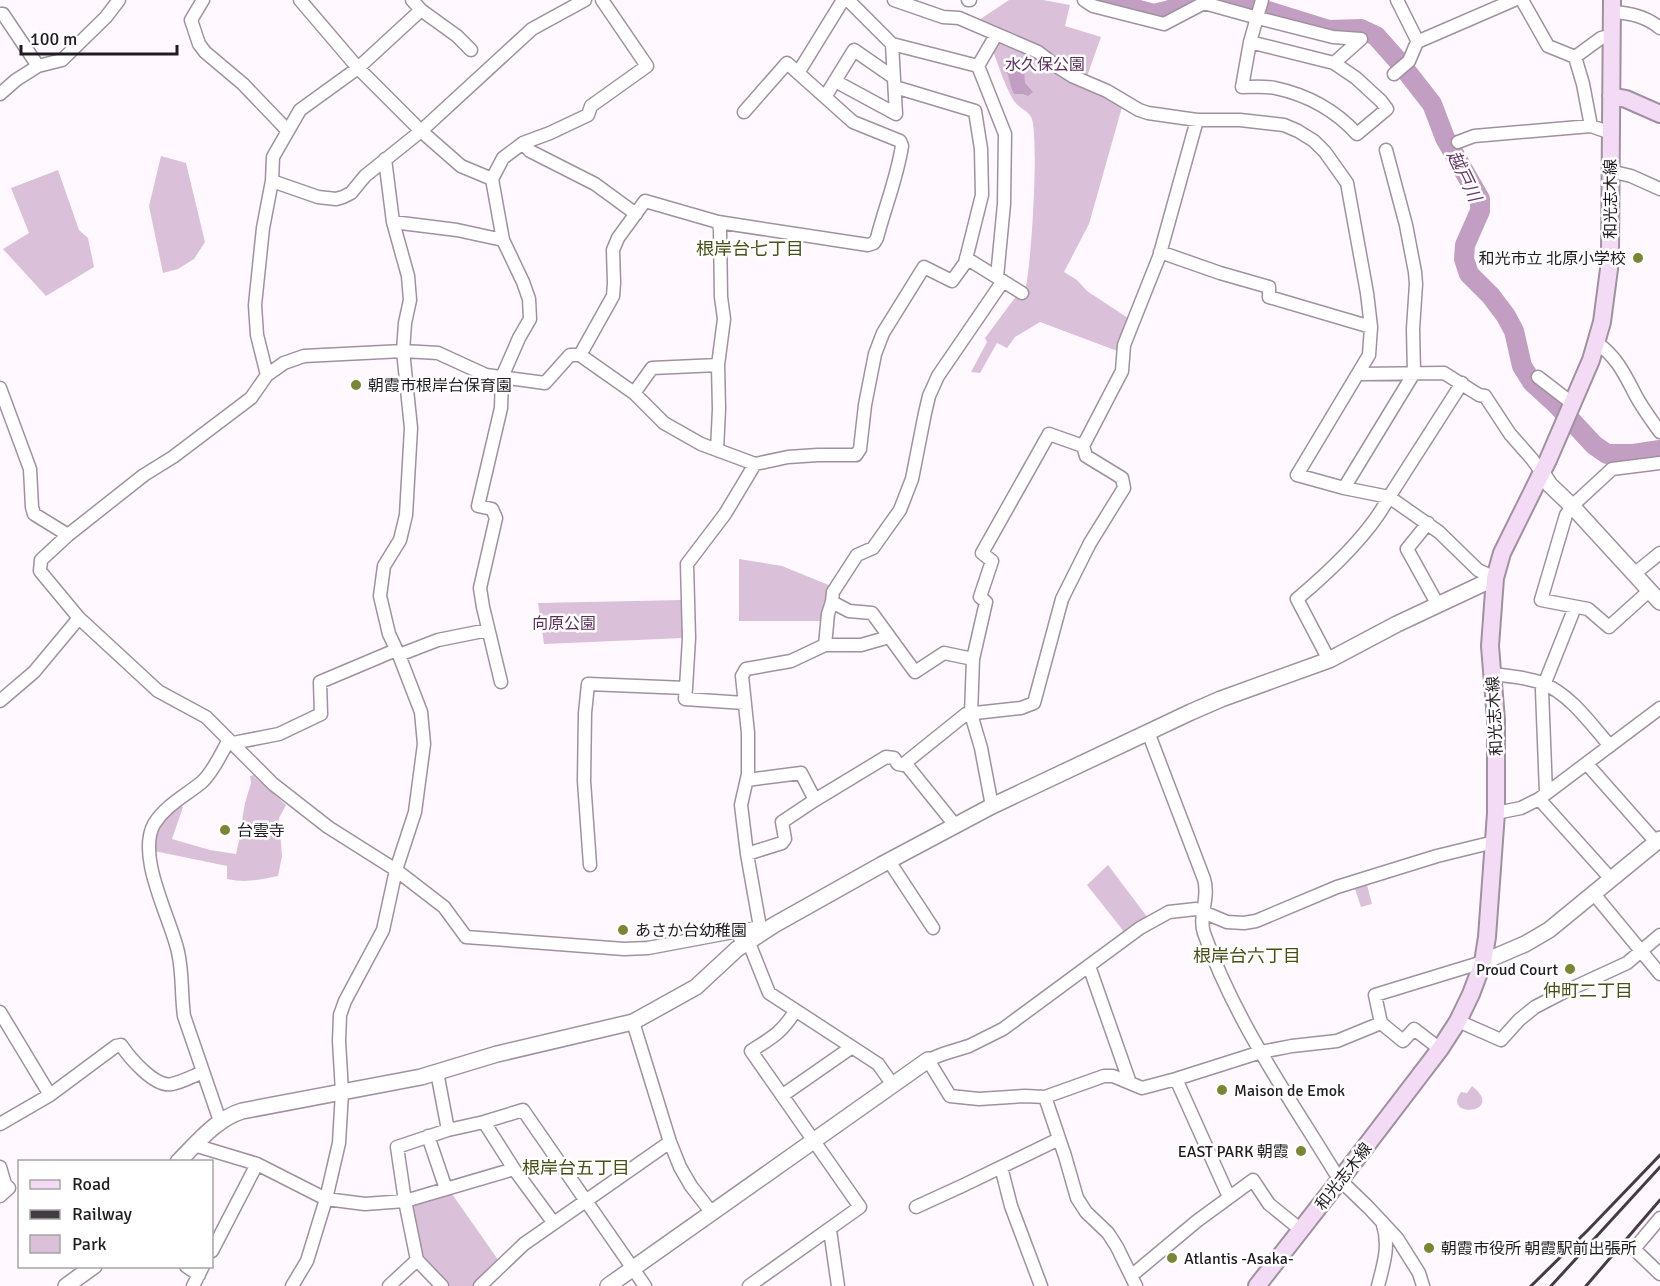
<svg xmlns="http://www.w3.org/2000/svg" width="1660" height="1286" font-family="Signika,'Noto Sans JP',sans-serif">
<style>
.green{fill:#dbc0da}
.water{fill:#c29fc2}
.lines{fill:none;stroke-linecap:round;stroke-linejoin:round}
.river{stroke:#c29fc2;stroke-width:20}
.minor-casing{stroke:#9f919f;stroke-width:15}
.tertiary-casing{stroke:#9f919f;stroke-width:18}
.secondary-casing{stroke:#9f919f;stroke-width:20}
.minor{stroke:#fff;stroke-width:12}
.tertiary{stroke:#fff;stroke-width:15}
.secondary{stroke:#f4dbf5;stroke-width:16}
.rail{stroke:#433d43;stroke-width:3}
.poi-dot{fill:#7a8633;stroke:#fff;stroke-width:2}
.labels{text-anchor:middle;stroke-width:5;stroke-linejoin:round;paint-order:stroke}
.park-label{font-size:16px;fill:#5b2e5c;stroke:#fff}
.street-label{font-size:16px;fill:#211c21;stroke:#fff}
.poi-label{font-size:16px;fill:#211c21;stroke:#fff;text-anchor:start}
.water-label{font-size:18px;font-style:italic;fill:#693b6a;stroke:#fff}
.neighbourhood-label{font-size:18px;fill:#495118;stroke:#fff}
</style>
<rect width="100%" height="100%" fill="#fff9ff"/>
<!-- green -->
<path class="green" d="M1009,0H1043L1070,5L1065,26L1101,37L1085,82L1124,100L1089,224L1064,272L1077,280L1087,291L1131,320L1120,352L1040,322L1015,337L1007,348L997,343L980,373L971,372L987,342L985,338L1017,295L1023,299C1031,282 1040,131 1031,117C1028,111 1019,108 1015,102C1007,92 998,64 993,51L997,44L1010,34L979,20Z
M161,156L186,163L205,242L194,259L178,269L163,273L149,206Z
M58,170L79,230L88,238L94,267L46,296L3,249L29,233L11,188Z
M739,559L782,566L831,586L827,593L822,621H739Z
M682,600L684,638L544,644L538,603Z
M253,775L286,805L279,818L282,856L278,876C260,880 245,883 227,879V866L154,851C157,827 160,822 178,805L183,807L172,839L210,850L236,854L242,827V820L245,803L251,783L250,776Z
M1108,865L1148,918L1125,933L1087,885Z
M1367,885L1372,904L1361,907L1355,889Z
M1472,1086C1507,1114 1441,1119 1461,1092L1467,1093Z
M452,1194L499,1261L473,1286H447L420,1258L410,1209L412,1205Z"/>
<!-- water -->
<path class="water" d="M1009,58L1024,71L1025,83L1033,92L1028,96L1023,94H1014C1009,85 1010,75 1004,66Z"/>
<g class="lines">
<!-- river -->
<path class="river" d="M1102,0L1154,14L1170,10L1188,0
M1232,0L1329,30L1361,29L1376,36L1400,63L1432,104L1445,138L1480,199V211L1465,245L1464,259L1469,274L1491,296L1506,316L1514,331L1522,366L1532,382L1555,403L1594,445L1607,454H1633L1660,450"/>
<!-- minor casing -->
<g class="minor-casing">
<path id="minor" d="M203,0L191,20L199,44L205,52L243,84L288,131
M300,0L358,68L421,131L461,166L492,179
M412,0L421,10L457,36L471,50
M847,0L850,2L892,44L978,66
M894,0L943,17L959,18L1038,52L1056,66L1072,76L1107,91L1139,110L1148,113L1197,120H1240L1284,125L1298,131L1314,141L1325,152L1347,183L1367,293L1371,327L1369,355L1297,475L1344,488L1389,497L1439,532L1478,570L1495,578
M968,0H970
M1084,0L1093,6L1164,24L1204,3L1258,18L1333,37L1361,39L1334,63
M1397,0L1418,42
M1522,0L1548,46L1575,57L1583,84L1591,126
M1612,12C1630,13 1645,16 1660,28
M0,14H3L38,66
M996,35L978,66L1005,134L1004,204L997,277
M1250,42L1334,63L1356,78L1381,101L1387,109L1357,134C1335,110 1308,95 1275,88C1265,86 1253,87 1242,87L1250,42L1262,0
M1575,57L1601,38L1611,36
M798,73L843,0
M1394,74L1409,61L1417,42L1514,0
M835,81L896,114L892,44
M0,94L16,80L38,66L62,60L106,17L119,0
M825,97L854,50L893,77
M1458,142L1474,136L1591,126L1611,133
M523,143L530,151L595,184L636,214
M1610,171L1631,176L1660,189
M272,181L318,197L336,199L343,197L351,193L365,176L421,131L532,29L585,0
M393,222L457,230L503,240
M718,222L868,245L874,243L877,238C885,207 897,178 902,146L900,141L853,122L787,63L744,112
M1160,252L1220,273L1269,287V297L1371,327
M966,258L1022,293
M1597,343C1617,357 1625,375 1636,396C1643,409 1652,421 1660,432
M580,355L613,296L614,283L613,250L618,238L645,201L718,222L720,229L721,297L724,319L718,365L719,409L717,450
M1359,374L1444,373L1479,395L1485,396L1510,434L1532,459L1542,473
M267,375L257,335L255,305L263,228L272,181L273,157L300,110L358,68L421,10
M1538,377L1573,404
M0,388L30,469L32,507L34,514L68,535
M634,393L652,368L718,365
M1344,488L1414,373L1413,329L1416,284L1415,272L1406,225L1386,150
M1428,523L1407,549L1438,605
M1634,574L1660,553
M1649,591L1609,627L1588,609L1541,600L1566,515L1572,506L1612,469L1660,463
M832,602L849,611L872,613L915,672L944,653L973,659
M825,645H861L889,637
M399,655L438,640L488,630
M1329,660L1297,599C1329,572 1370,534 1389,497L1462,383
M1492,674C1509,676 1526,677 1542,683C1570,694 1591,724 1610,746
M501,682L483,607L480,588L496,518L492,509L478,506L501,408L502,377L519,338L530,319L529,299L523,282L503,240L492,179L503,158L523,143L550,133L588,115L591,106L647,66L602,0
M686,688L689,638L687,564L725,514L755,464
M0,701L34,672L79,618
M1148,732L1204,879C1210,898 1198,916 1204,933C1234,1019 1287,1094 1334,1171L1340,1180L1369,1208L1397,1238L1419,1273L1423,1286
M233,743L279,734L321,714L320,682L396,650
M905,763L966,714L1021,708L1034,703L1062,599L1090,543L1124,488L1122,478L1086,456L1083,446L1122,371L1124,345L1159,257L1197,120
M1587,764L1656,842
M747,780L801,773L815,800L886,757L894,758L898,764L903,765L905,763L955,825
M1546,793L1542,690L1575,607
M1539,799L1611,879
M992,806L981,748L971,714L973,659L986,602L980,597L992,561L982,553L1049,434L1083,446
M1496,813L1521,808L1539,799L1660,708
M747,854L782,843L785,839L782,822L815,800
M889,861L933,928
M590,865L584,781L585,713L588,684L686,688L685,699L744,703
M1594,894L1660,974
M760,927L648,948L624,949L466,937L444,907L396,870L328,827L273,784L206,717L158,691L79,618L40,571L41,560L68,535L144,475L173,457L251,398L267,375L284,363L304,356L403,351L438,353L486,375L545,383L570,355H580L634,393L664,423L701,444L755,464L788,457L818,455H856L860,449L865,405L875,354L883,333L924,267L952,281L965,263L982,195L981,149L975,111L895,87
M763,932L760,927L747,854L741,805L748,774V733L742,676L746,669L791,661L825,645L828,614L832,602L833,592L857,555L873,548L900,510L912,479L925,413L929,396L938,376L1003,281
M740,938L751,948L769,993L878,1064L893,1085
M1089,966L1130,1083
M0,1012L50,1095
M1458,1021L1501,1040L1519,1020L1535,1007L1564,992L1627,963L1660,935
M633,1022L670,1142L680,1167L691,1186L712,1213
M1381,1023L1375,995L1483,962
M1440,1049L1414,1029L1403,1041L1381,1023L1337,1041L1292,1046L1261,1052L1176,1079L1142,1088L1113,1076H1104L1045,1097L1025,1096L979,1099L950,1096L928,1060L943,1054L969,1046L1003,1029L1140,928L1169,912L1196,909L1227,922L1244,923L1256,921L1337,887L1437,856L1494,842
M437,1072L448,1130
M1176,1079L1229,1197
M783,1095L852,1047
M1045,1097L1065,1156L1077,1198L1086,1212L1108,1233L1117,1247L1136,1286
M220,1121L184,1016C181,994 183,974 178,952C171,919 136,857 154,824C166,805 185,796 202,782C214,771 221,753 229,740
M0,1124L50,1095L116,1046L121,1045C130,1058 155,1088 172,1084C182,1082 193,1076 203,1072
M428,1136L446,1189
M194,1145L257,1164L326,1199L365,1204L405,1201L514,1169L484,1122
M0,1167L5,1184L9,1188L0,1196
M1001,1167L1011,1206L1041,1286
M514,1169L553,1222
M916,1207L964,1185L1059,1139
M1660,1218L1634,1249L1660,1274
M830,1230L838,1286
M212,1251L257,1164
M417,1260L442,1286
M186,1266L199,1275
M1131,1276L1197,1221L1253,1180L1269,1204L1301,1230
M193,1286L203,1266
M292,1286L307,1261L326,1199L339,1143L342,1092L339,1041L340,1015L345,1001L383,930L396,870L415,812L424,744L421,712L399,655L389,634L380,596L384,566L400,540L406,515L411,428L403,351L405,323L410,300L408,276L393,222L385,159
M389,1286L417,1260L405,1201L397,1147L448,1130L484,1122L523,1110L645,1286
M480,1286L524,1244L670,1142
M749,1286L860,1207L751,1051C771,1038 782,1033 795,1011
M1378,1286C1383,1266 1390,1246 1383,1225"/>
</g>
<!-- tertiary casing -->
<g class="tertiary-casing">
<path id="tertiary" d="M1542,473L1550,485L1572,506L1660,602
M1483,962L1525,944L1549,930L1660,839
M178,1162C197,1143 216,1119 242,1111L421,1077L497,1054L633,1022L696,987L737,949L774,925L881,865L992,806L1191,712L1221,699L1329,660L1397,624L1495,578
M66,1286L94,1266
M608,1286L928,1060"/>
</g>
<!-- secondary casing -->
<g class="secondary-casing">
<path id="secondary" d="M1611,96L1626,99L1660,114
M1257,1286L1353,1163L1440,1049L1458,1021L1471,994L1483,962L1487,937L1496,813V720L1490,646L1495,578L1502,553L1548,460L1591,360L1602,322L1609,269L1610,251L1612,0"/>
</g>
<!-- minor -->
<use href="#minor" class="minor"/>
<!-- tertiary -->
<use href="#tertiary" class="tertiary"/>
<!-- secondary -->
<use href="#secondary" class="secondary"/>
<!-- rail -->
<path class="rail" d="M1531,1286L1587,1231L1660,1155
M1551,1286L1660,1167
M1586,1286L1660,1200"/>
</g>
<!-- markers -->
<g class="poi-dot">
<circle cx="1638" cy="258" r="6"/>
<circle cx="356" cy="385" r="6"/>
<circle cx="225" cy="830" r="6"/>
<circle cx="623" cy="930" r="6"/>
<circle cx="1570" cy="969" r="6"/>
<circle cx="1222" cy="1090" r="6"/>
<circle cx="1301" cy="1151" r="6"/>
<circle cx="1429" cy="1248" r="6"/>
<circle cx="1172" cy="1258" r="6"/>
</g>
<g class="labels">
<!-- park labels -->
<g class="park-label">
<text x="1045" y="70">水久保公園</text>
<text x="564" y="629">向原公園</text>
</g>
<!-- street labels -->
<g class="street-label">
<text transform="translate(1610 199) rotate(-90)" y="6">和光志木線</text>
<text transform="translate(1494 716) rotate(-93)" y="6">和光志木線</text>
<text transform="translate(1343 1176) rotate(-52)" y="6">和光志木線</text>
</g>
<!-- poi labels -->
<g class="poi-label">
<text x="1626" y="264" text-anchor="end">和光市立 北原小学校</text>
<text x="368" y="391">朝霞市根岸台保育園</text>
<text x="237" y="836">台雲寺</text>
<text x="635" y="936">あさか台幼稚園</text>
<text x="1558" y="975" text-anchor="end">Proud Court</text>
<text x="1234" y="1096">Maison de Emok</text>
<text x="1289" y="1157" text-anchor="end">EAST PARK 朝霞</text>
<text x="1441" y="1254">朝霞市役所 朝霞駅前出張所</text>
<text x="1184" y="1264">Atlantis -Asaka-</text>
</g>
<!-- water labels -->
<g class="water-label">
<text transform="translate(1464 176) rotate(64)" y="6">越戸川</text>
</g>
<!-- neighbourhood labels -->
<g class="neighbourhood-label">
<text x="750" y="255">根岸台七丁目</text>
<text x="1247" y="962">根岸台六丁目</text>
<text x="1588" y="997">仲町二丁目</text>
<text x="576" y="1174">根岸台五丁目</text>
</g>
</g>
<!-- legend -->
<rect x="18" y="1160" width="195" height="108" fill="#ffffff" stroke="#a6a4a6" stroke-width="1.5"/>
<rect x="30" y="1180" width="30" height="9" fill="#f4dbf5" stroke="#a6a4a6" stroke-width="1.5"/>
<text x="72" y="1190" font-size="18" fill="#211c21">Road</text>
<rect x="30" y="1210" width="30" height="9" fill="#433d43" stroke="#a6a4a6" stroke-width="1.5"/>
<text x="72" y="1220" font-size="18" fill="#211c21">Railway</text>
<rect x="30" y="1235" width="30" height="18" fill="#dbc0da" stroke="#a6a4a6" stroke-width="1.5"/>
<text x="72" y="1250" font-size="18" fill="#211c21">Park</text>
<!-- scale -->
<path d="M21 45v9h156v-9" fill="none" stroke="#211c21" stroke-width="3"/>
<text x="30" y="45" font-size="18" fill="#211c21" stroke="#ffffff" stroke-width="4.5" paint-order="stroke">100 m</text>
</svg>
